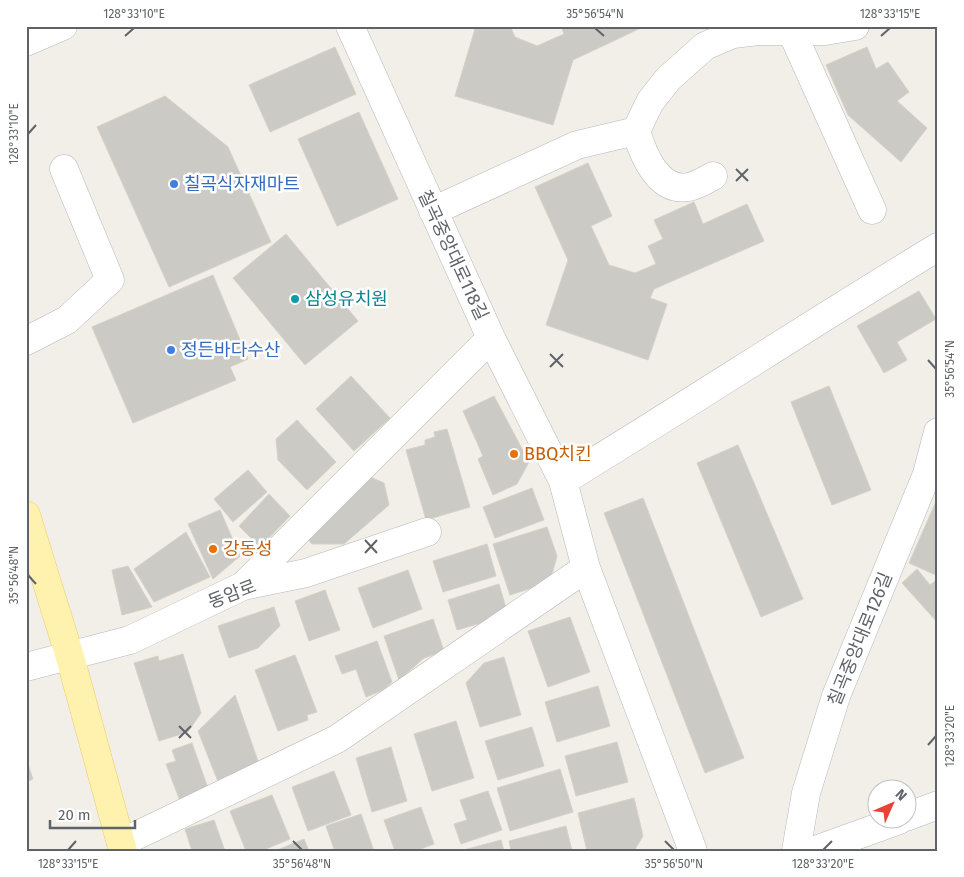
<svg xmlns="http://www.w3.org/2000/svg" width="964" height="877" font-family="'Fira Sans','Noto Sans KR',sans-serif">
<style>
.building{fill:#cccac5;stroke:#d6d1c6}
.lines{fill:none;stroke-linecap:round;stroke-linejoin:round}
.minor-casing{stroke:#b5b8bc;stroke-width:29}
.major-casing{stroke:#f2c960;stroke-width:29}
.minor{stroke:#fff;stroke-width:28}
.major{stroke:#fff2af;stroke-width:28}
.ticks{fill:none;stroke:#5f6368;stroke-width:2}
.shop-dot{fill:#3f7fe0;stroke:#fff;stroke-width:2}
.culture-dot{fill:#0f9aa8;stroke:#fff;stroke-width:2}
.food-dot{fill:#e8710a;stroke:#fff;stroke-width:2}
.labels{text-anchor:middle;stroke-width:5;stroke-linejoin:round;paint-order:stroke}
.shop-label{font-size:18px;fill:#366cbe;stroke:#fff;text-anchor:start}
.street-label{font-size:18px;fill:#5f6368;stroke:#fff}
.culture-label{font-size:18px;fill:#0d838f;stroke:#fff;text-anchor:start}
.food-label{font-size:18px;fill:#c56008;stroke:#fff;text-anchor:start}
.neatline{fill:none;stroke:#5f6368;stroke-width:2}
.ticks-label{font-size:12px;text-anchor:middle;fill:#5f6368}
</style>
<rect width="100%" height="100%" fill="#f1efe8"/>
<!-- building -->
<path class="building" d="M473,26H510L515,37L537,46L564,34L561,26H645L573,60L553,125L455,96L475,29Z
M335,47L356,94L270,132L249,85Z
M867,47L876,69L888,62L909,92L897,101L927,128L901,162L848,115L826,65Z
M165,96L228,147L271,242L169,287L97,127Z
M359,112L398,199L337,226L298,139Z
M588,163L612,216L591,226L609,265L635,273L656,264L648,246L663,239L654,220L694,202L703,224L747,204L764,241L654,289L650,298L667,304L648,360L546,325L568,260L535,187Z
M286,234L358,321L305,365L233,278Z
M213,275L248,359L230,367L236,380L133,423L92,327Z
M919,291L936,319L897,342L907,360L884,373L857,326Z
M351,376L390,418L354,451L316,409Z
M829,386L871,490L832,505L791,402Z
M494,396L529,462L517,484L493,495L478,459L483,456L463,411Z
M297,420L336,462L307,490L278,460L276,439Z
M447,429L470,507L426,520L406,450L425,445V440L435,437L434,432Z
M738,445L803,599L761,617L697,463Z
M248,470L267,492L233,522L214,499Z
M368,476L384,483L389,505L344,544H312L306,537Z
M532,488L544,520L495,538L483,507Z
M269,494L290,516L260,547L239,526Z
M938,497V576L909,563Z
M643,498L744,758L705,773L604,513Z
M220,510L240,556L213,579L188,524Z
M547,527L557,556L550,582L510,595L493,544Z
M186,532L210,577L154,602L134,569Z
M487,544L496,576L443,592L433,561Z
M128,566L152,607L122,615L112,570Z
M917,569L930,585L938,579V623L902,583Z
M408,570L422,609L373,628L358,588Z
M499,584L508,615L457,630L448,600Z
M325,590L340,630L309,641L295,601Z
M274,607L280,626L258,648L229,658L218,626Z
M570,617L590,672L548,687L528,631Z
M433,619L444,651L424,658L399,680L384,636Z
M377,641L392,682L383,690L366,697L356,669L342,674L335,656Z
M183,654L201,713L188,732L159,741L134,663L158,656L159,661Z
M295,655L317,712L307,715L308,720L278,731L255,670Z
M504,657L521,715L480,727L466,683L484,663Z
M598,686L610,726L557,742L545,702Z
M235,695L258,761L241,775L219,784L198,731Z
M456,721L474,778L432,791L414,734Z
M532,727L544,766L498,780L485,741Z
M617,742L628,782L576,796L565,756Z
M192,743L209,791L180,801L166,764L176,761L172,750Z
M391,747L407,801L372,812L356,758Z
M26,759L33,779L26,782Z
M560,769L573,812L510,831L497,788Z
M334,771L351,815L308,831L292,787Z
M488,791L502,830L461,844L454,824L467,820L460,800Z
M272,795L290,839L261,851H246L230,811Z
M634,798L643,836L634,851H587L578,813Z
M421,807L434,844L415,851H395L384,820Z
M361,814L374,851H327L334,849L326,826Z
M214,820L225,851H192L185,829Z
M566,826L572,851H511L509,841Z
M304,839L309,851H275Z
M501,840L504,851H460Z"/>
<g class="lines">
<!-- minor casing -->
<g class="minor-casing">
<path id="minor" d="M350,26L491,338L563,481L586,568L693,851
M791,30L872,210
M26,42L63,26
M636,131C643,154 658,192 688,187C696,186 706,180 713,176
M433,211L577,145L636,131L650,102L668,79L705,46L733,34L758,31H825L855,26
M26,341L67,320L110,280L64,169
M563,481C689,404 812,323 938,247
M243,586L491,338
M26,667L130,640L243,586L306,573L427,532
M906,817L938,805
M121,843L337,739L586,568
M796,851L806,793L836,696L927,474L938,432
M813,851L899,820"/>
</g>
<!-- major casing -->
<g class="major-casing">
<path id="major" d="M26,515L70,657L123,851"/>
</g>
<!-- minor -->
<use href="#minor" class="minor"/>
<!-- major -->
<use href="#major" class="major"/>
</g>
<!-- ticks -->
<path class="ticks" d="M595,28L604,36M125,36L134,28M881,36L890,28M28,134L36,125M736,169L748,181M736,181L748,169M550,354L563,367M928,360L936,369M550,367L563,354M365,540L377,553M365,553L377,540M28,575L36,584M179,726L191,738M179,738L191,726M928,745L936,736M293,841L302,850M665,841L674,850M68,850L76,841M823,850L832,841"/>
<!-- markers -->
<g class="shop-dot">
<circle cx="174" cy="184" r="5"/>
<circle cx="171" cy="350" r="5"/>
</g>
<circle class="culture-dot" cx="295" cy="299" r="5"/>
<g class="food-dot">
<circle cx="514" cy="454" r="5"/>
<circle cx="213" cy="549" r="5"/>
</g>
<g class="labels">
<!-- shop labels -->
<g class="shop-label">
<text x="184" y="190">칠곡식자재마트</text>
<text x="181" y="356">정든바다수산</text>
</g>
<!-- street labels -->
<g class="street-label">
<text transform="translate(453 255) rotate(65)" y="6">칠곡중앙대로118길</text>
<text transform="translate(232 594) rotate(-21)" y="6">동암로</text>
<text transform="translate(860 639) rotate(-68)" y="6">칠곡중앙대로126길</text>
</g>
<!-- culture labels -->
<g class="culture-label">
<text x="305" y="305">삼성유치원</text>
</g>
<!-- food labels -->
<g class="food-label">
<text x="524" y="460">BBQ치킨</text>
<text x="223" y="555">강동성</text>
</g>
</g>
<!-- border -->
<rect width="964" height="877" fill="none" stroke="#ffffff" stroke-width="55"/>
<!-- north arrow -->
<g transform="translate(892 804) rotate(45)"><circle r="24" fill="#ffffff" stroke="#bfc1c3"/>
<path d="M0-4L9 19L0 12L-9 19Z" fill="#ea4335"/>
<text y="-8" font-size="14" font-weight="bold" text-anchor="middle" fill="#5f6368">N</text>
</g>
<!-- scale -->
<path d="M50 820v8h85v-8" fill="none" stroke="#5f6368" stroke-width="2.5"/>
<text x="58" y="820" font-size="15" fill="#5f6368" stroke="#ffffff" stroke-width="4" paint-order="stroke">20 m</text>
<rect x="28" y="28" width="908" height="822" class="neatline"/>
<g class="ticks-label">
<text x="134" y="18">128°33'10"E</text>
<text x="595" y="18">35°56'54"N</text>
<text x="890" y="18">128°33'15"E</text>
<text transform="translate(14 134) rotate(-90)" y="4">128°33'10"E</text>
<text transform="translate(950 369) rotate(-90)" y="4">35°56'54"N</text>
<text transform="translate(14 575) rotate(-90)" y="4">35°56'48"N</text>
<text transform="translate(950 736) rotate(-90)" y="4">128°33'20"E</text>
<text x="68" y="868">128°33'15"E</text>
<text x="302" y="868">35°56'48"N</text>
<text x="674" y="868">35°56'50"N</text>
<text x="823" y="868">128°33'20"E</text>
</g>
</svg>
